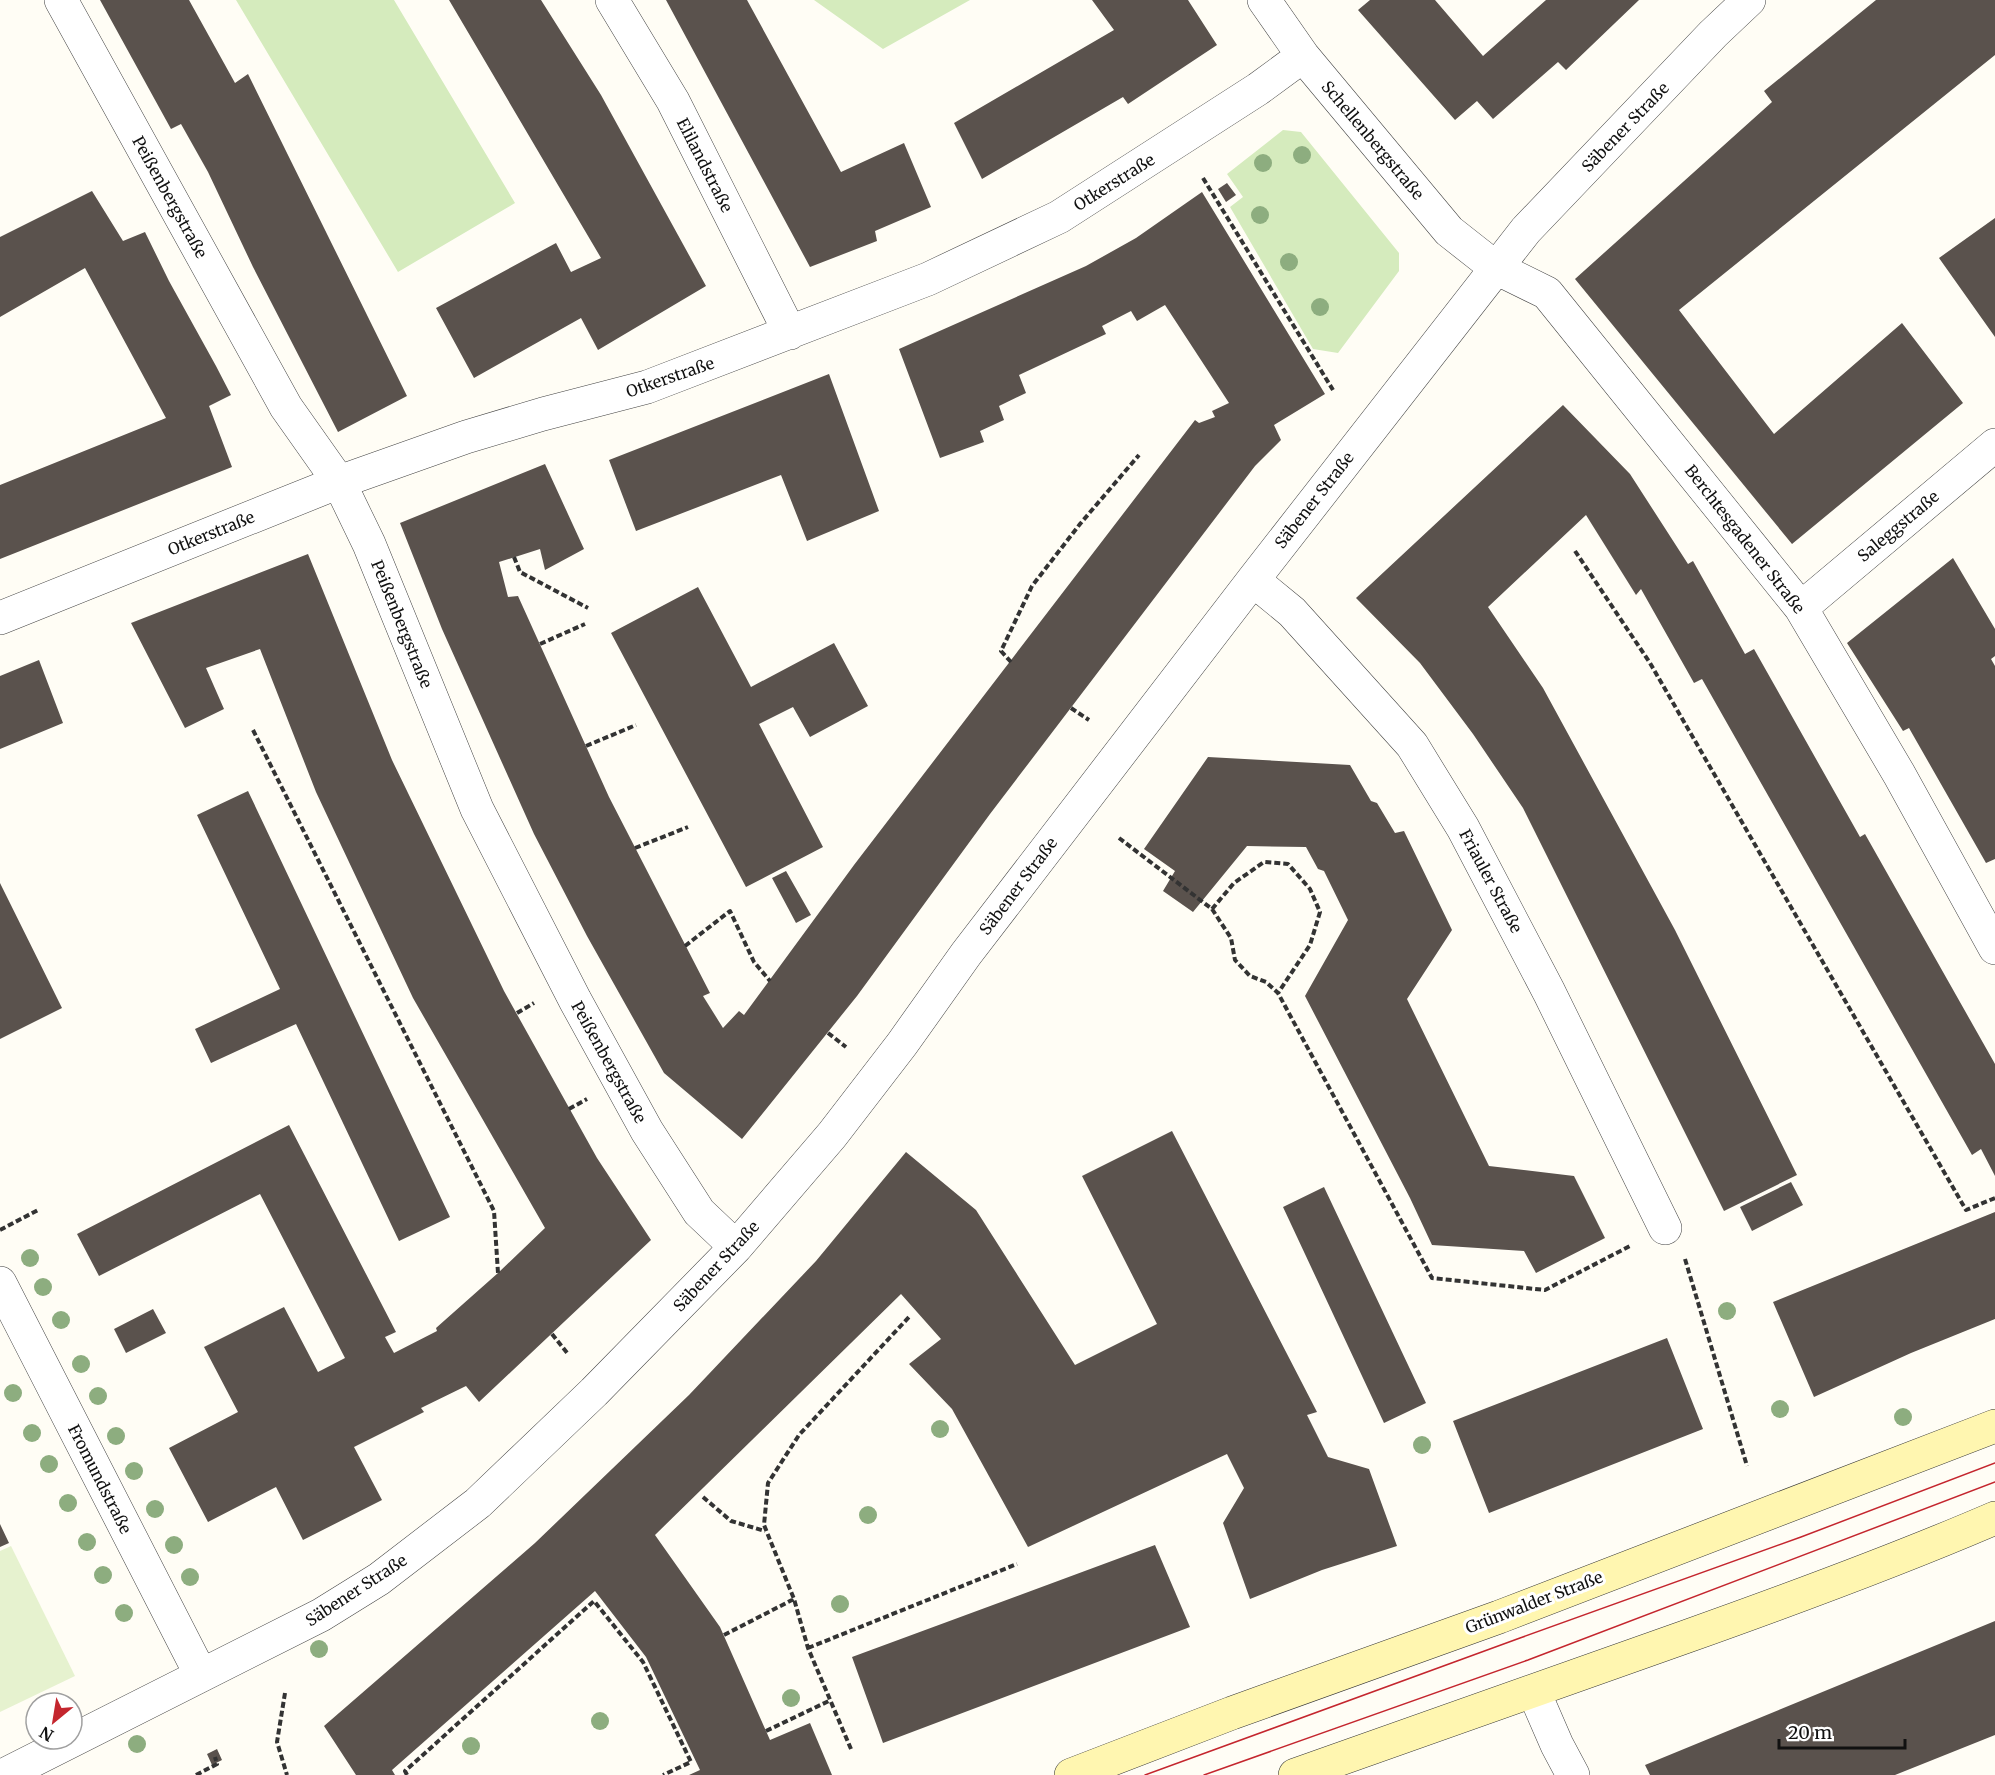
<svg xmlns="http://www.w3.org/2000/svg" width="1995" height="1775" font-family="Merriweather,serif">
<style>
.green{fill:#d5ebbd}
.pitch{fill:#e6f2cf}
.building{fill:#5a524d}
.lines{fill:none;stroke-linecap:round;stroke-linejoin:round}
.street-casing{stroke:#444;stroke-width:34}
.secondary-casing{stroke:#333;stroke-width:34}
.path{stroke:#333;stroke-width:4;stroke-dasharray:6 3;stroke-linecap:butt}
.street{stroke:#fff;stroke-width:33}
.secondary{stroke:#fff6b0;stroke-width:33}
.tram{stroke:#c4262e;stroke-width:1.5}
.tree{fill:#8dad7f}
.labels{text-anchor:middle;stroke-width:6;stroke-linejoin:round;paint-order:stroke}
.street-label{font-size:16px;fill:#111;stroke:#fff}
</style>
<rect width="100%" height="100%" fill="#fffdf5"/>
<!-- green -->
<path class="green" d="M236,0H394L515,203L398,272Z
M814,0H970L883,49Z
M1283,130L1301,132L1399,253V271L1338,353L1313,349L1230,207L1243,197L1227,174Z"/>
<!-- pitch -->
<path class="pitch" d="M11,1546L75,1676L0,1712V1551Z"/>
<!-- building -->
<path class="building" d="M100,0H189L235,83L248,74L407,396L338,432L253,267L208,172L181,124L171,129Z
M449,0H541L601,95L706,286L598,350L581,318L474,378L436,308L556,243L571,272L601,258Z
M666,0H747L841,172L904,143L931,207L875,231L877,241L810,267Z
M1092,0H1188L1217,45L1128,104L1123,97L982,179L954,123L1114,30Z
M1370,0H1435L1483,56L1546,0H1639L1566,70L1558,62L1493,119L1477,101L1455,120L1358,10Z
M1876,0H1995V55L1679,310L1774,434L1902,323L1963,403L1792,544L1575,279L1772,102L1764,91Z
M1227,183L1236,195L1226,202L1218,189Z
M92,191L123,241L145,232L169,281L216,366L231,395L209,406L232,467L0,559V485L166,418L85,268L0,317V237Z
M1202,192L1325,394L1274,425L1281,440L1255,466L990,814L857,996L742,1139L664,1073L587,936L534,834L442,629L400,523L545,464L584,549L545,570L540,549L499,562L508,597L518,596L609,797L710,993L703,996L723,1028L739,1011L744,1015L854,865L1195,420L1199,423L1215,417L1212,411L1229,403L1165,305L1137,321L1131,311L1102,326L1106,334L1019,375L1026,393L999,406L1004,420L980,431L984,442L940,458L899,349L1086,266L1136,238Z
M1995,218V337L1939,258Z
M829,374L879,511L807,541L781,475L636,531L609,460Z
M1563,405L1630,474L1688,564L1693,561L1745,654L1754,649L1860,837L1865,834L1995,1064V1176L1981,1149L1972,1155L1702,679L1694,683L1641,589L1636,595L1586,515L1488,607L1543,688L1675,930L1797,1175L1724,1211L1523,808L1473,734L1420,663L1356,598Z
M308,554L392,760L504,991L597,1158L651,1240L479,1402L466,1386L421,1408L424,1412L354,1447L382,1500L303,1540L276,1487L208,1522L169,1448L238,1412L204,1347L284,1307L318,1372L345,1358L260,1194L99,1276L77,1234L289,1125L396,1332L385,1337L394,1353L437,1331L436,1328L498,1273L545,1228L413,998L316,792L260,649L206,668L224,709L185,728L131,623Z
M1953,558L1995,629V656L1991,659L1995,666V859L1986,863L1909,728L1903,731L1847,643Z
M698,587L751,687L834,643L868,706L810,737L793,707L759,724L823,847L746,887L611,633Z
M39,660L63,723L0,749V676Z
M1208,757L1350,765L1371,801L1377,803L1395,833L1404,831L1452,930L1407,999L1489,1166L1574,1176L1605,1238L1536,1273L1524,1251L1432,1245L1410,1198L1305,996L1348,920L1324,871L1318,869L1306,847L1247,846L1193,912L1163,891L1175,871L1144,849Z
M248,791L450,1217L399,1241L296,1024L211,1063L195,1029L280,989L197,815Z
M786,871L811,915L796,923L772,878Z
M0,883L62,1008L0,1039Z
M1172,1131L1317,1412L1307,1415L1328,1457L1369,1469L1397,1546L1322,1570L1250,1599L1223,1523L1244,1488L1227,1454L1028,1547L952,1409L909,1364L941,1339L901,1294L655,1535L720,1627L770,1740L810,1723L832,1775H689L700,1770L646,1657L595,1591L392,1770L395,1775H356L324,1726L535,1543L689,1395L816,1261L906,1152L976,1210L1075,1365L1157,1324L1082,1176Z
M1791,1182L1803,1205L1752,1231L1740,1207Z
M1324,1187L1426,1403L1384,1423L1283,1207Z
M1995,1212V1319L1911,1353L1814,1397L1773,1302Z
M153,1309L166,1333L126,1353L114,1329Z
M1667,1338L1703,1429L1489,1513L1453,1421Z
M0,1524L9,1543L0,1547Z
M1155,1545L1190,1627L883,1743L852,1657Z
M1995,1621V1735L1895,1775H1650L1645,1765Z
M217,1749L222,1760L212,1765L207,1754Z"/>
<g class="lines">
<!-- street casing -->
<g class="street-casing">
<path id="street" d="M61,0L286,407L339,482L369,544L477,809L575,1000L647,1131L699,1212L736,1247
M612,0L673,101L790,333
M1264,0L1303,56L1449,231L1496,268L1547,293L1801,608L1899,774L1995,948
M1253,580L1292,612L1412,745L1463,828L1549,992L1665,1228
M1801,608L1995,445
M0,618L339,482L466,437L543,414L647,387L928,279L1059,217L1258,89L1303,56
M0,1283L201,1675
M1534,1692L1557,1745L1573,1775
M4,1775L321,1615L379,1579L478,1503L594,1392L736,1247L832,1135L902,1044L966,954L1253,580L1526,230L1713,34L1749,0"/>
</g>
<!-- secondary casing -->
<g class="secondary-casing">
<path id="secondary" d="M1071,1775L1232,1713L1499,1617L1995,1426
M1295,1775C1425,1730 1555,1684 1685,1637C1789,1600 1893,1562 1995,1518"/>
</g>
<!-- path -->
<path class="path" d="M1203,178L1333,390
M1575,551L1650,663L1966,1210L1995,1198
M514,557L520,572L588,608
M540,644L585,624
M1011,662L1001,651L1032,586L1080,524L1139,455
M1071,708L1089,720
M253,730L494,1211L498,1273
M586,746L636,725
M1119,838L1212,909L1231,938L1235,960L1250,976L1266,982L1278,993L1432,1278L1545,1290L1632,1245
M635,848L688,827
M1212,909L1234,883L1264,862L1288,864L1310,889L1320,912L1310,945L1278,993
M685,946L730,911L754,962L770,981
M517,1013L534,1003
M828,1033L846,1047
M569,1109L587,1099
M0,1230L38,1210
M1685,1259L1747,1466
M552,1334L568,1354
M703,1497L731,1521L765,1531
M724,1635L794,1599
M808,1648L1017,1564
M285,1693L277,1742L287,1775
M766,1731L831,1700
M851,1749L808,1648L794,1599L764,1525L768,1483L799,1435L909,1317
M196,1775L217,1764L215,1757
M407,1775L405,1771L594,1601L643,1662L691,1762L663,1775"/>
<!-- street -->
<use href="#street" class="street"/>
<!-- secondary -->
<use href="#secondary" class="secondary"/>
<!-- tram -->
<path class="tram" d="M1145,1775L1520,1638L1801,1537L1995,1463
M1204,1775L1528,1660L1995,1482"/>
</g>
<!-- trees -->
<g class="tree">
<circle cx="1302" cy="155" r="9"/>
<circle cx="1263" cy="163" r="9"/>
<circle cx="1260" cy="215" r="9"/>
<circle cx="1289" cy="262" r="9"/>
<circle cx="1320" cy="307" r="9"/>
<circle cx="30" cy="1258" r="9"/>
<circle cx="43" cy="1287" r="9"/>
<circle cx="1727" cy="1311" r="9"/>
<circle cx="61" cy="1320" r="9"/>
<circle cx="81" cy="1364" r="9"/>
<circle cx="13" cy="1393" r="9"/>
<circle cx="98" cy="1396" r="9"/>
<circle cx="1780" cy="1409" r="9"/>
<circle cx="1903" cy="1417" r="9"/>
<circle cx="940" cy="1429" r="9"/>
<circle cx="32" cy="1433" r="9"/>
<circle cx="116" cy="1436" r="9"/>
<circle cx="1422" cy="1445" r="9"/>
<circle cx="49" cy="1464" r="9"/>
<circle cx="134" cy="1471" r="9"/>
<circle cx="68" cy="1503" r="9"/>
<circle cx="155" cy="1509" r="9"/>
<circle cx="868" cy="1515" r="9"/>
<circle cx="87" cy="1542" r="9"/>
<circle cx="174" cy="1545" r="9"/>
<circle cx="103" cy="1575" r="9"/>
<circle cx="190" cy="1577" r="9"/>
<circle cx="840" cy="1604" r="9"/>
<circle cx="124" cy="1613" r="9"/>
<circle cx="319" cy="1649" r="9"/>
<circle cx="791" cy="1698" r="9"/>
<circle cx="600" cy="1721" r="9"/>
<circle cx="137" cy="1744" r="9"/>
<circle cx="471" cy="1746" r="9"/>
</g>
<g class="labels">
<!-- street labels -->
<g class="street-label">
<text transform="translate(1625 127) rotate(-46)" y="6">Säbener Straße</text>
<text transform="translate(1373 140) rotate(50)" y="6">Schellenbergstraße</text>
<text transform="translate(705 165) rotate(63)" y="6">Elilandstraße</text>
<text transform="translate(1114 182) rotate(-32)" y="6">Otkerstraße</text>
<text transform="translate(170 197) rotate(61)" y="6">Peißenbergstraße</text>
<text transform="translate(670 377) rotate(-19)" y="6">Otkerstraße</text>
<text transform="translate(1314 500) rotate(-52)" y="6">Säbener Straße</text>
<text transform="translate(1898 526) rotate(-40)" y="6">Saleggstraße</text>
<text transform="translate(211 533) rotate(-22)" y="6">Otkerstraße</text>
<text transform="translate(1745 539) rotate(52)" y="6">Berchtesgadener Straße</text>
<text transform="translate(402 624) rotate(68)" y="6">Peißenbergstraße</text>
<text transform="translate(1491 881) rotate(62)" y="6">Friauler Straße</text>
<text transform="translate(1018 886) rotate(-53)" y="6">Säbener Straße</text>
<text transform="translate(609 1062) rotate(61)" y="6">Peißenbergstraße</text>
<text transform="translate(716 1266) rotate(-47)" y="6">Säbener Straße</text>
<text transform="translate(100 1479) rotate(63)" y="6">Fromundstraße</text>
<text transform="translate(356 1590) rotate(-33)" y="6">Säbener Straße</text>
<text transform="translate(1534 1602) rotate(-21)" y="6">Grünwalder Straße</text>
</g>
</g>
<!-- north arrow -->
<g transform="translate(54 1721) rotate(210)"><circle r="28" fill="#ffffff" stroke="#a0a0a0" stroke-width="1.5"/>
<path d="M0-4.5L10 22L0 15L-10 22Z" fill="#c4262e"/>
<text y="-9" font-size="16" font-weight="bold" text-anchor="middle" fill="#111111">N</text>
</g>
<!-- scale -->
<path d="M1779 1739v9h126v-9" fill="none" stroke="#111111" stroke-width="3"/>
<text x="1788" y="1739" font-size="18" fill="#111111" stroke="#ffffff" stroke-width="4.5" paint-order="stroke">20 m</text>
</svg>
